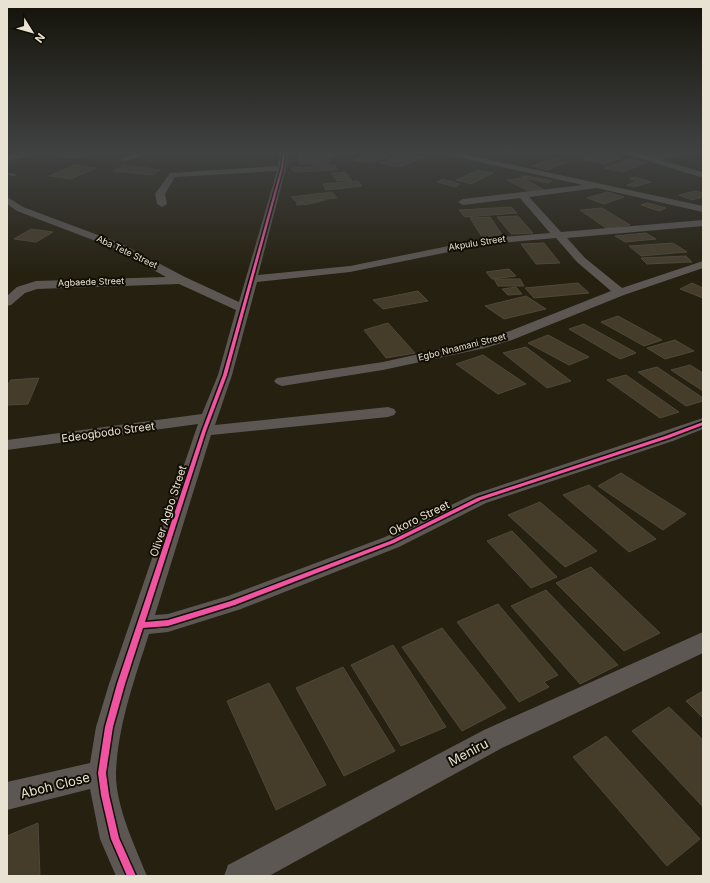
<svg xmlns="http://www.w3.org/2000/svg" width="710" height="883" font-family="Inter,sans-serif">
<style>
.building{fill:#453d2a;stroke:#4d483b}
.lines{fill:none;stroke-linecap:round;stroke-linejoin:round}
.lane{fill:#5c5753;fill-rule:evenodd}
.street{fill:#5c5753;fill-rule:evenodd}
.secondary{fill:#605954;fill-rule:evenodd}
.cycleway-casing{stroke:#120e04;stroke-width:3}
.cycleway{fill:#f153a3;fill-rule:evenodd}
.labels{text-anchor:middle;stroke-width:4;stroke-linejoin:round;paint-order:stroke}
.far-street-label{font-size:9px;fill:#e7e2d2;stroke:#120e04}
.street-label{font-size:11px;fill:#e7e2d2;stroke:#120e04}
.near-street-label{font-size:13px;fill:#e7e2d2;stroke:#120e04}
</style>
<rect width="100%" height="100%" fill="#252010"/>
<!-- building -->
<path class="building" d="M63,153H97L75,158L70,157L64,158L54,155Z
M299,153H334V158H297Z
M375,153L389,156L373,162L366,163L354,160Z
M408,153L425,157L399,167L380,163Z
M600,153L621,158L604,164L582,159Z
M657,153H679L684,154L661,160L645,156Z
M299,159H329V164H299Z
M553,159L567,162L548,170L532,166Z
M629,159L647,163L623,172L605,168Z
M75,165L96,168L71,179L49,176Z
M124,165L161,170L152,175L113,171Z
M335,165L337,170L294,172L291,168Z
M478,170L493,173L471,184L456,180Z
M345,172L352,180L337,181L331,173Z
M521,176H527L552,181L548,183L523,178Z
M635,177L651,182L633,187L627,185L638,181L629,179Z
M523,178L544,190L530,192L507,180Z
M442,179L460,184L456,187L437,182Z
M358,181L362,186L326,190L323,184Z
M695,191L703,193V197L692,200L679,195Z
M332,192L337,198L297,202L291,197Z
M607,192L624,197L604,204L587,198Z
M325,200L309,204L297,205L296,203Z
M647,203L666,208L659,211L641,205Z
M511,207L517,213L465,217L459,210Z
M602,208L630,225L606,228L580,210Z
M518,216L533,233L511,234L497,217Z
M490,217L503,236L482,237L470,218Z
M31,229L53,232L36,242L14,239Z
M646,233L656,239L625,242L615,236Z
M544,243L560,263L536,264L521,244Z
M673,243L687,252L641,256L629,246Z
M686,256L692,262L647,264L641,258Z
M509,269L516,276L492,279L486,272Z
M494,279H520L524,286H498Z
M578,283L589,293L534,298L525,288Z
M692,283L703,288V298L680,289Z
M516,287L522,294L508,295L502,289Z
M418,291L428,301L383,309L373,300Z
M526,296L546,309L504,319L485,306Z
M618,316L662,340L644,346L601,322Z
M388,323L415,353L386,358L364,330Z
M584,324L633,351L636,353L620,359L569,329Z
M548,335L589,357L569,365L528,343Z
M675,340L694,351L665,359L647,348Z
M526,347L571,381L547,388L503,353Z
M483,355L526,384L498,394L456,364Z
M690,365L703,373V391L671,370Z
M657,367L703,398V401L686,406L638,372Z
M626,375L679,412L660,418L607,380Z
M39,378L28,404L7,405V385L11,380Z
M621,473L686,514L663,530L598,486Z
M589,485L656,539L629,552L563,495Z
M540,502L597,551L565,567L508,515Z
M512,531L557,577L531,588L487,541Z
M591,567L660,633L624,651L556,583Z
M546,590L618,665L580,684L511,606Z
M498,604L558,675L544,682L549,687L519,702L457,622Z
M442,628L506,708L462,731L402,647Z
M393,645L446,727L401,746L351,665Z
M343,667L395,751L344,776L296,688Z
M269,683L326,785L276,810L227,701Z
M703,691V718L686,701Z
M669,707L703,740V807L632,731Z
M606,736L700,839L667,866L573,757Z
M38,823L40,876H7V836Z"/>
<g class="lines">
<!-- lane -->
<path class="lane" d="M7,173L16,174V175L14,176L7,175Z"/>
<!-- street -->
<path class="street" d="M138,153H150L123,162L119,160Z
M280,153H288L286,168L258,275L350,266L488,238L550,233L520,198L463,205L458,202L463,199L583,185L448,155L444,153H458L703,206V212L597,188L529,197L561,232L703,220V226L567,238L585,258L622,288L703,261V268L624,295L512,340L485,348L383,370L282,386L277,384L274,381L277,378L383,362L477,341L502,334L611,291L577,262L556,238L488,244L350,272L257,282L232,375L215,425L388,407L394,409L396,412L394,415L388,417L211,435L155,615L168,614L228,596L385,537L472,495L703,418V429L673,441L486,503L399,547L241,609L168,632L149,634C135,678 118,725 116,772C115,805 135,846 147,876H116L100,839L90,789L7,810V782L90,763L96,727L109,684L198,424L7,450V440L202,414L218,375L236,310L179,284L37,289L25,293L11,305L7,306V296L17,287L36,281L166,277L114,248L17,211L7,204V197L23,207L122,244L185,277L239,302L277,171L175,177L165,194L167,204L162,207L157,204L155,194L170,173L278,166Z
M623,153H635L703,172V178Z
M703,632V653L502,748L269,876H224L228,865L484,730Z"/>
<!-- secondary -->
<path class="secondary" d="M16,153H34L33,155L7,161V155Z"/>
<!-- cycleway casing -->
<g class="cycleway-casing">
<path id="cycleway" d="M283,153H285L283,168L227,375L206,431L145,622L168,620L231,601L390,541L477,498L665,436L703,422V425L669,438L481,500L394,543L235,605L168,626L143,628L125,684L113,727L106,773L109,795L119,838L136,876H127L111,839L101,795L98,773L105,727L117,684L202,431L223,375L281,168Z"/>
</g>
<!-- cycleway -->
<use href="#cycleway" class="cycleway"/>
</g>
<!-- sky -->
<linearGradient id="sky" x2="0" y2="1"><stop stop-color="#141209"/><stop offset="0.55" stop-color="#404242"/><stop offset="1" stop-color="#404242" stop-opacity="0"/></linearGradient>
<rect width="710" height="276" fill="url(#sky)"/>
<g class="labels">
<!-- far-street labels -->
<g class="far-street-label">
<text transform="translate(477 243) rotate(-9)" y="3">Akpulu Street</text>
<text transform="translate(127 252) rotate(25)" y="3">Aba Tete Street</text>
<text transform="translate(91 282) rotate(-2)" y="3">Agbaede Street</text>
<text transform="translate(462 347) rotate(-14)" y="3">Egbo Nnamani Street</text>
</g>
<!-- street labels -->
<g class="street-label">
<text transform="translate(108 432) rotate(-8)" y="4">Edeogbodo Street</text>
<text transform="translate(168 511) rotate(-72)" y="4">Oliver Agbo Street</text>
<text transform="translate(419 518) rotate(-26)" y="4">Okoro Street</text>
</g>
<!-- near-street labels -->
<g class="near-street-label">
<text transform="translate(468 752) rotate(-28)" y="5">Meniru</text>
<text transform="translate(55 785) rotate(-14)" y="5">Aboh Close</text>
</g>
</g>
<!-- border -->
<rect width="710" height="883" fill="none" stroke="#e7e2d2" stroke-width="16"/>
<!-- north arrow -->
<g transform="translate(32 32) rotate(127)" stroke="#120e04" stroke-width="3" paint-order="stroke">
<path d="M0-3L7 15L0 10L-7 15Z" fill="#e7e2d2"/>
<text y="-6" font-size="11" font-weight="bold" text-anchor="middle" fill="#e7e2d2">N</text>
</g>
</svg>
